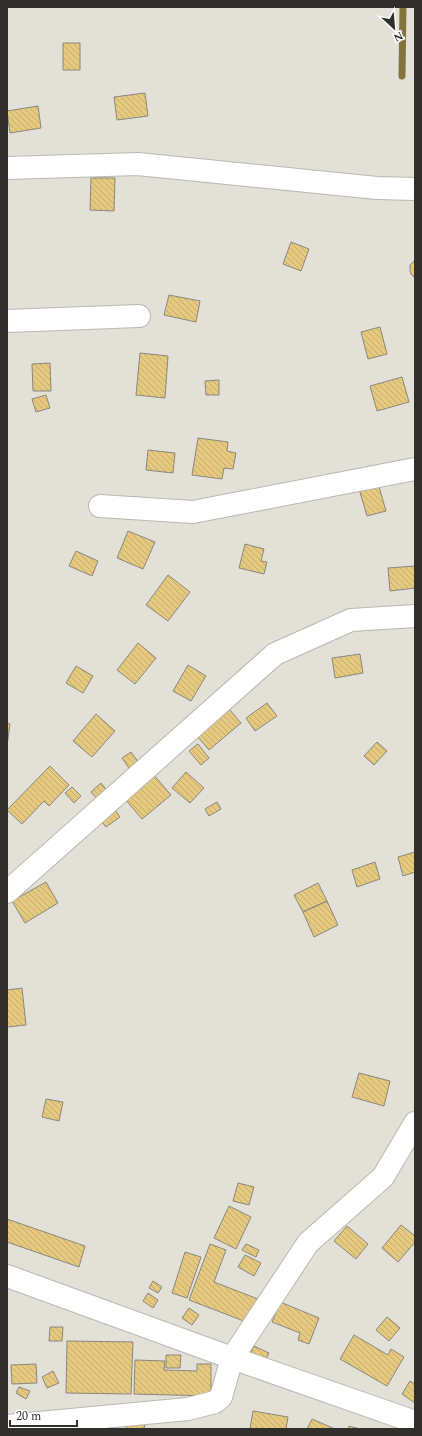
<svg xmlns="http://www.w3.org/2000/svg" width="422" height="1436" font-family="Spectral,serif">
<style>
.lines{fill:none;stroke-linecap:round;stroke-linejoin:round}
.stream{stroke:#85733e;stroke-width:7}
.building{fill:url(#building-back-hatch);stroke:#8a877e}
.minor-casing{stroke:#bbb8af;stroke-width:24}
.major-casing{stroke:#bbb8af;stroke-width:24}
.minor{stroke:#fff;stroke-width:22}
.major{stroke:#fff;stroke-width:22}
</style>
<defs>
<pattern id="building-back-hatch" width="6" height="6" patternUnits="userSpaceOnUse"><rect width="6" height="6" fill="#e4c97f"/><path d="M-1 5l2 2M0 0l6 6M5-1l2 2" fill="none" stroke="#c4ad6e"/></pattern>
</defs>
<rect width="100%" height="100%" fill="#e3e0d7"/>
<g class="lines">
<!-- stream -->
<path class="stream" d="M402,76L403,7"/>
</g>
<!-- building -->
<path class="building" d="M63,43H80V70H63Z
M145,93L148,116L117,120L114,97Z
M38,106L41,128L10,133L7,111Z
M91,178H115L114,211L90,210Z
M291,242L309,249L301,271L283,264Z
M415,260V278L411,274L410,271V265Z
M169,295L200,301L196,322L164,315Z
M380,327L387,354L368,359L361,332Z
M140,353L168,356L165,398L136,395Z
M50,363L51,391H33L32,364Z
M402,377L409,402L377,411L370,386Z
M219,380V395H206L205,381Z
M46,395L50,408L36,412L32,399Z
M198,438L228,442L227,451L236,453L233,469L224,468L222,479L192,475Z
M148,450L175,453L173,473L146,470Z
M376,476L386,511L367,516L357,482Z
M128,531L155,542L143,569L117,558Z
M245,544L264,549L261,561L267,562L264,574L239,568Z
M76,551L98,561L92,576L69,566Z
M415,566V588L390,591L388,568Z
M168,575L190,592L168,621L146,605Z
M138,643L156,658L135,684L117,670Z
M360,654L363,673L335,678L332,658Z
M188,665L206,676L191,701L173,691Z
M76,666L93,676L83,693L66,683Z
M223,702L241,723L209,750L191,729Z
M267,703L277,716L255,731L246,718Z
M96,714L115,731L92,757L73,741Z
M7,723L10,724L7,746Z
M377,742L387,751L374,765L364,756Z
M198,744L209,758L201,765L189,751Z
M131,752L140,764L131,771L122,758Z
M50,766L69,785L49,806L44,801L22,824L7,810Z
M186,772L204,788L190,803L172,788Z
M153,774L171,795L142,819L124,798Z
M101,783L109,793L100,802L91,792Z
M72,787L81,796L74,803L65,793Z
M217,802L221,809L209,816L205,809Z
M111,805L120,817L106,827L97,816Z
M415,852V872L403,876L398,857Z
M375,862L380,879L357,887L352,870Z
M46,882L58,903L25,923L12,901Z
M318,883L327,901L303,912L294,895Z
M327,901L338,925L314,937L303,912Z
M22,988L26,1025L7,1027V990Z
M359,1073L390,1081L384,1106L352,1097Z
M46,1099L63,1102L59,1121L42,1117Z
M238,1183L254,1187L249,1205L233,1201Z
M229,1206L251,1217L236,1249L214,1238Z
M7,1219L85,1246L79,1267L7,1242Z
M401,1225L415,1236V1242L398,1262L382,1248Z
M347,1226L368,1244L356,1259L334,1241Z
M210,1244L226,1250L214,1282L258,1299L249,1323L189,1300Z
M246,1244L259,1250L256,1257L242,1250Z
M185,1252L201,1257L187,1298L172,1293Z
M245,1255L261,1263L254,1276L238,1267Z
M153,1281L162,1287L158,1293L149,1288Z
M148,1293L158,1300L153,1308L143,1301Z
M280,1302L319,1318L309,1344L298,1340L300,1333L272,1322Z
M189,1308L199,1315L192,1325L182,1318Z
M387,1317L400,1328L389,1341L376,1330Z
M50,1327H63L62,1341H49Z
M354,1335L388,1355L391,1349L404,1357L387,1386L340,1359Z
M67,1341L133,1342L131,1394L66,1393Z
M254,1346L269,1353L265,1361L250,1354Z
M166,1355H181L180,1368H166Z
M135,1360L165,1361L164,1370L197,1371V1364H211V1396L134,1394Z
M36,1364L37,1383L12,1384L11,1365Z
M53,1371L59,1383L47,1388L42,1377Z
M410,1381L415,1384V1403L402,1394Z
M19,1387L30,1391L26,1399L16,1393Z
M253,1411L288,1417L286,1429H250Z
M312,1419L335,1429H307Z
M127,1423L145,1424L144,1429H126Z
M349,1426L360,1429H348Z"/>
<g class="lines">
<!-- minor casing -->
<g class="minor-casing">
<path id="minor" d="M7,168L138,164L377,188L415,189
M7,321L139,316
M100,506L193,512L415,469
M7,892L275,654L351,620L415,616
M7,1426L188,1409L215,1402L221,1397L232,1358L308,1243L383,1177L415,1123"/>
</g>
<!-- major casing -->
<g class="major-casing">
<path id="major" d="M7,1276L232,1358L415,1422"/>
</g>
<!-- minor -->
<use href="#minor" class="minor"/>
<!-- major -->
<use href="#major" class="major"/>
</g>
<!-- border -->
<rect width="422" height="1436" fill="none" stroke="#302f2b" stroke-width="16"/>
<!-- north arrow -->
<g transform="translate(394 28) rotate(154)" stroke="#ffffff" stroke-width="3" paint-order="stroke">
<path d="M0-3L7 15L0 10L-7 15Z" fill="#302f2b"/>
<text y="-6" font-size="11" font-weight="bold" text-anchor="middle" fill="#302f2b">N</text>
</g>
<!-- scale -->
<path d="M10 1420v6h67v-6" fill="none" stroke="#302f2b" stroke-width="2"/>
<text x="16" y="1420" font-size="12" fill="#302f2b" stroke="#ffffff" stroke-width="3" paint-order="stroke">20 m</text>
</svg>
